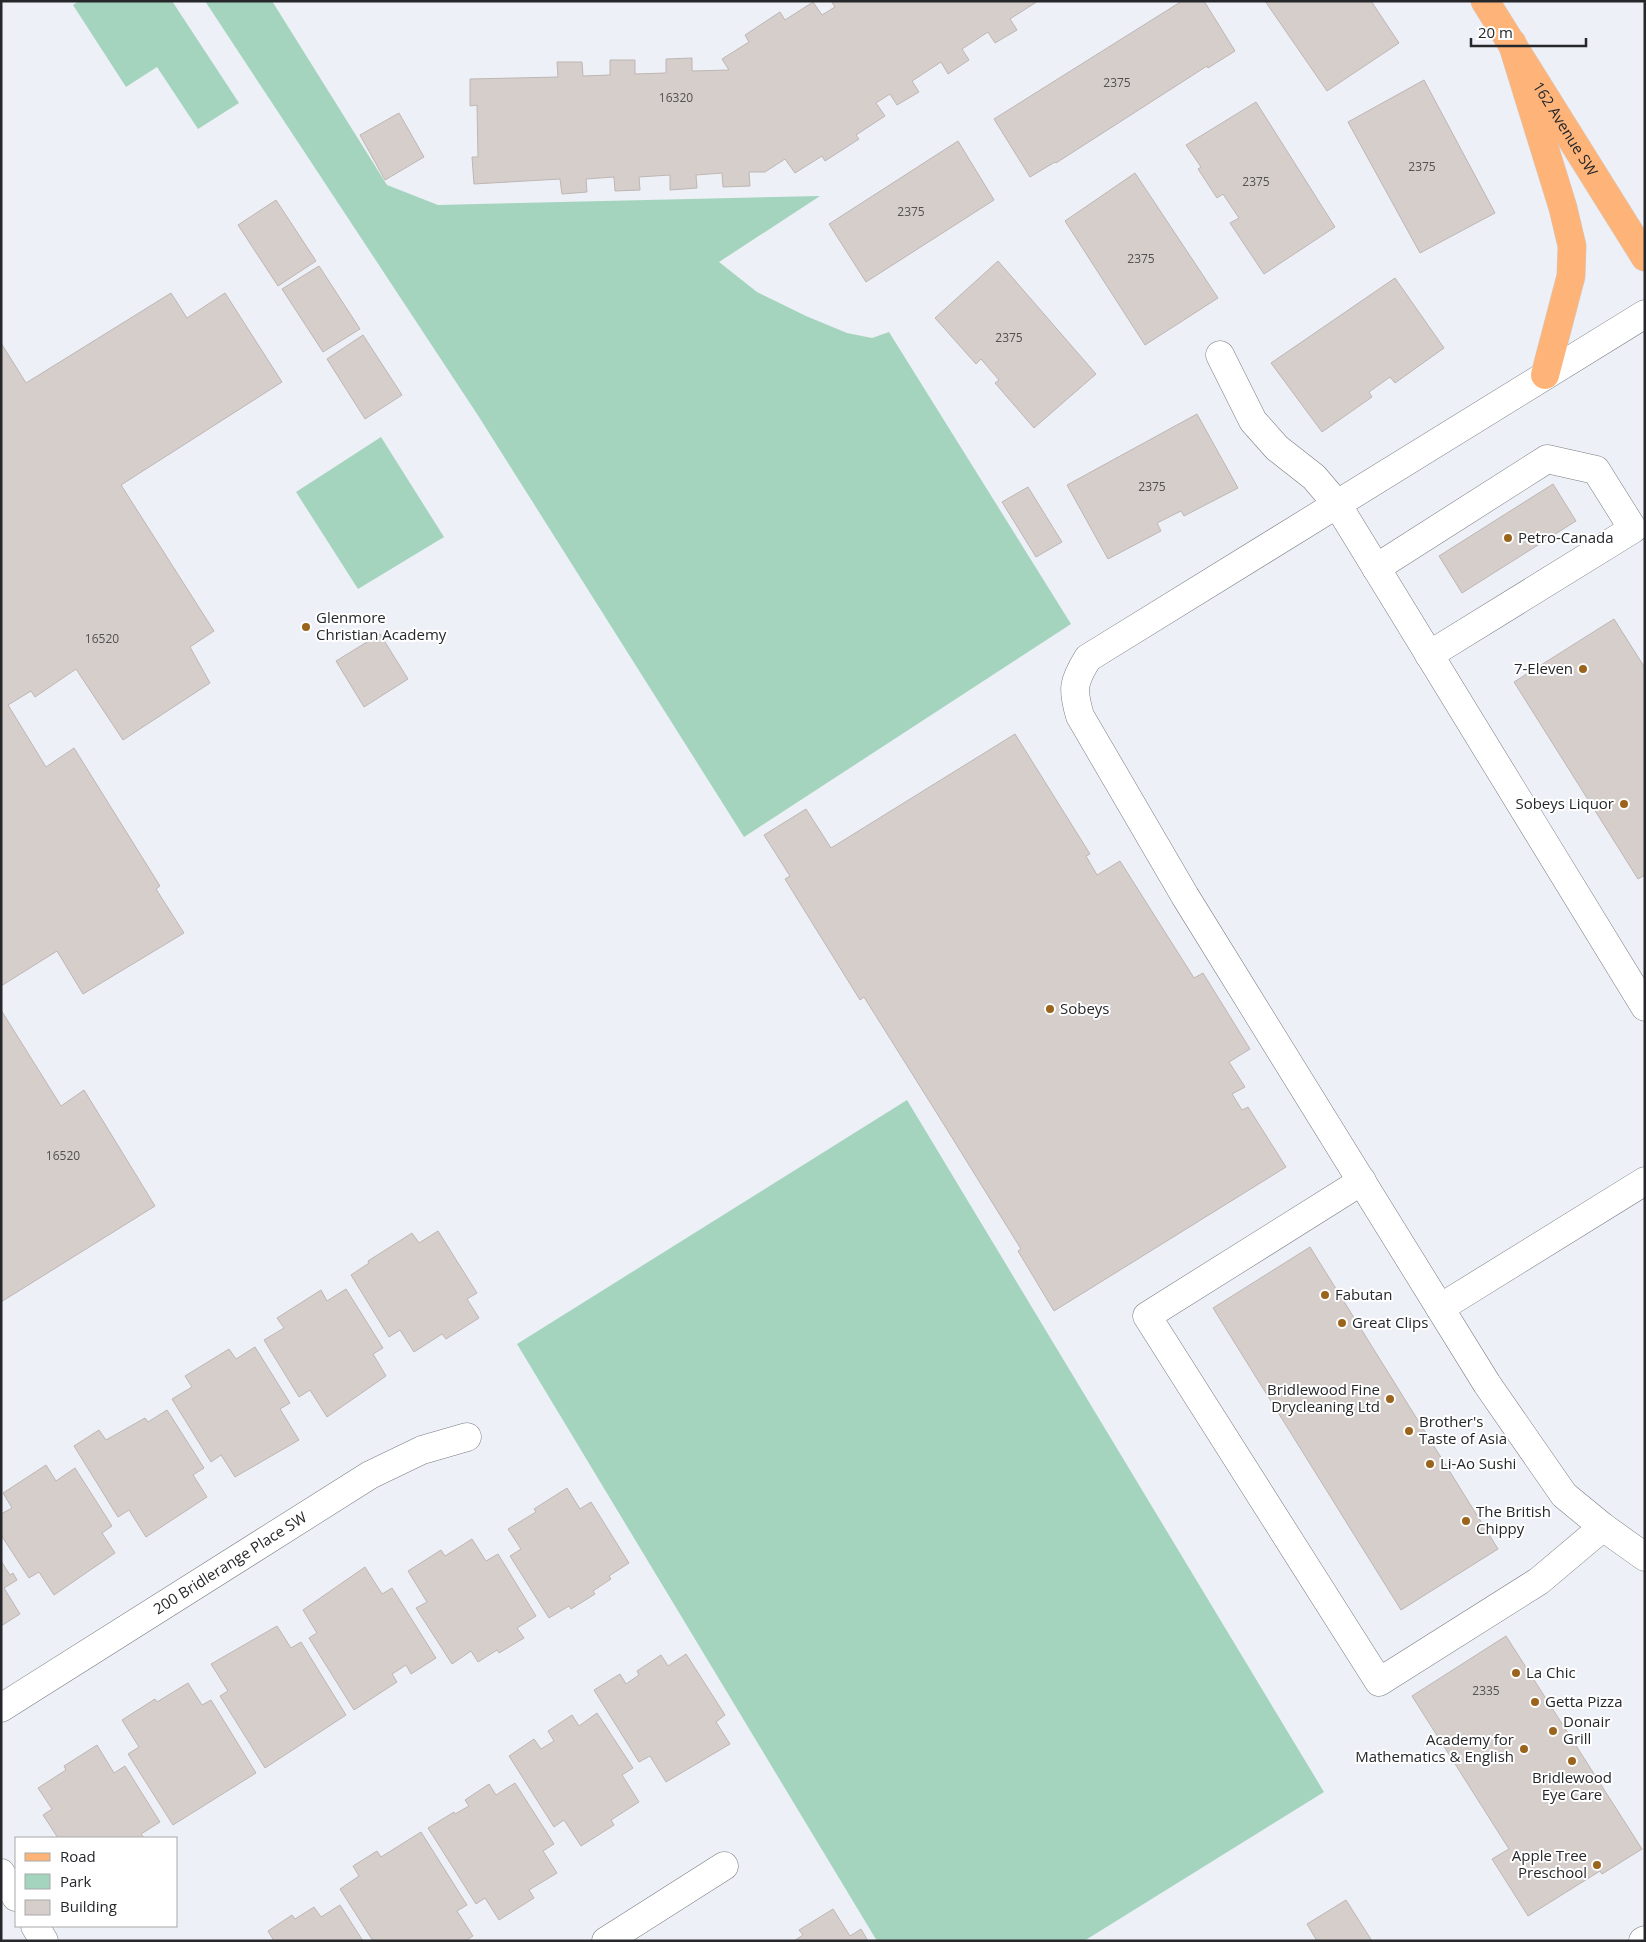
<svg xmlns="http://www.w3.org/2000/svg" width="1646" height="1942" font-family="'Open Sans',sans-serif">
<style>
.green{fill:#a4d4bd}
.building{fill:#d6cecb;stroke:#beb6b3}
.lines{fill:none;stroke-linecap:round;stroke-linejoin:round}
.minor-casing{stroke:#797c82;stroke-width:29}
.major-casing{stroke:#cfcfd0;stroke-width:29}
.minor{stroke:#fff;stroke-width:28}
.major{stroke:#feb479;stroke-width:28}
.poi-dot{fill:#9a641d;stroke:#fff;stroke-width:2}
.labels{text-anchor:middle;stroke-width:4;stroke-linejoin:round;paint-order:stroke}
.number-label{font-size:12px;fill:#525152}
.street-label{font-size:15px;fill:#26272a;stroke:#fff}
.poi-label{font-size:15px;fill:#26272a;stroke:#fff;text-anchor:start}
</style>
<rect width="100%" height="100%" fill="#edf0f7"/>
<!-- green -->
<path class="green" d="M79,1H172L239,103L198,129L157,67L126,87L73,5Z
M205,1H272L387,185L438,205L820,196L719,262L757,292L806,316L847,333L872,338L889,332L1071,624L744,837L479,417Z
M381,437L444,537L358,589L296,492Z
M907,1100L1324,1792L1084,1941H877L517,1344Z"/>
<!-- building -->
<path class="building" d="M831,1H1038L1010,19L1017,30L995,43L988,32L962,49L969,60L948,74L941,62L912,81L919,92L897,105L890,94L876,103L885,116L856,135L859,139L825,161L822,156L795,173L785,159L765,172H749L750,186L723,187L722,173L696,175L697,188L670,190V175L639,177L640,190L615,191L614,177L586,179L587,192L562,194L560,179L474,184L472,157H478L477,105L470,106V79L558,77L557,62H582L583,76L610,75V60H635V74L666,73V59L692,58V71L729,70L722,59L749,42L745,35L780,12L785,20L813,2L822,15L835,7Z
M1182,1H1204L1235,51L1208,68L1207,66L1056,163L1055,162L1030,177L994,119Z
M1265,1H1371L1399,43L1327,91Z
M1424,80L1495,213L1420,253L1348,122Z
M1256,102L1335,227L1264,274L1230,223L1239,218L1223,194L1217,198L1198,169L1201,167L1186,145Z
M399,113L424,157L385,180L360,135Z
M958,141L994,200L866,282L829,224Z
M1135,173L1218,298L1145,345L1065,221Z
M276,200L316,261L278,286L238,225Z
M998,261L1096,374L1034,428L995,383L999,380L981,359L976,364L935,318Z
M319,266L360,329L323,352L282,289Z
M1395,278L1444,348L1395,383L1390,377L1369,392L1372,397L1322,432L1271,363Z
M171,293L187,318L225,293L282,382L121,485L214,631L190,647L210,683L123,740L76,669L35,697L31,691L8,705L46,767L74,748L160,886L156,889L184,933L83,994L57,951L1,986V343L26,383Z
M363,335L402,395L365,419L327,359Z
M1197,414L1238,488L1184,516L1181,511L1157,523L1161,531L1108,559L1067,485Z
M1553,484L1576,521L1462,593L1439,556Z
M1028,487L1062,542L1036,557L1002,502Z
M1614,619L1645,668V875L1638,879L1514,682Z
M380,634L408,679L364,707L336,661Z
M1015,734L1090,854L1086,856L1097,875L1120,861L1194,978L1203,973L1250,1049L1229,1062L1245,1087L1232,1094L1242,1110L1248,1107L1286,1167L1054,1311L1018,1251L1021,1249L943,1123L864,997L860,1000L785,879L790,876L764,835L806,809L831,848Z
M1,1010L61,1106L84,1090L155,1206L1,1302Z
M438,1231L477,1293L467,1299L479,1318L446,1339L442,1334L414,1352L400,1330L389,1337L351,1275L369,1263L368,1261L412,1233L419,1243Z
M1310,1247L1498,1549L1401,1610L1213,1308Z
M346,1289L383,1348L373,1354L386,1376L327,1417L310,1390L299,1397L264,1340L284,1328L277,1318L321,1290L327,1301Z
M255,1347L290,1403L280,1409L299,1440L235,1477L221,1455L211,1462L172,1399L192,1387L185,1376L229,1349L236,1359Z
M167,1410L204,1468L193,1475L207,1497L146,1537L129,1510L118,1517L74,1446L99,1430L106,1440L145,1418L148,1422Z
M46,1465L56,1481L75,1468L112,1526L102,1533L115,1553L54,1595L39,1572L29,1578L1,1535V1514L12,1508L3,1493Z
M567,1488L580,1509L591,1502L629,1563L609,1576L611,1579L593,1591L595,1594L571,1609L569,1606L549,1618L510,1556L521,1549L508,1529L536,1512L534,1509Z
M472,1539L486,1561L498,1554L536,1616L517,1628L524,1638L499,1653L497,1650L478,1662L471,1651L452,1664L416,1608L427,1602L408,1571L441,1550L445,1556Z
M1,1561L10,1575L13,1573L17,1580L4,1588L20,1614L1,1626Z
M365,1567L382,1594L392,1588L436,1658L411,1674L406,1665L392,1674L397,1682L354,1710L309,1638L317,1633L303,1610Z
M277,1626L291,1648L301,1642L346,1715L265,1768L220,1696L228,1691L211,1664Z
M1506,1636L1642,1849L1602,1874L1600,1871L1528,1916L1492,1859L1509,1849L1412,1696Z
M686,1654L725,1715L716,1722L730,1744L666,1782L650,1756L639,1762L594,1690L620,1674L626,1684L639,1675L637,1671L661,1655L668,1666Z
M188,1683L202,1705L211,1700L256,1773L173,1825L128,1754L139,1747L122,1720L155,1699L157,1702Z
M597,1713L633,1768L622,1775L639,1802L611,1820L614,1825L581,1846L564,1820L554,1827L509,1756L534,1739L541,1749L554,1741L548,1731L572,1715L579,1726Z
M97,1745L114,1773L125,1766L160,1822L141,1834L144,1838H58L43,1815L52,1809L38,1788L66,1770L64,1766Z
M515,1783L554,1844L543,1851L557,1873L529,1890L534,1898L499,1920L485,1898L476,1904L428,1828L454,1812L455,1814L469,1806L465,1800L489,1784L496,1795Z
M421,1832L467,1905L457,1911L473,1936L465,1941H373L340,1889L359,1876L353,1866L377,1851L381,1857Z
M1346,1900L1372,1941H1317L1307,1924Z
M340,1905L363,1941H274L268,1931L292,1915L295,1919L314,1907L321,1917Z
M833,1909L850,1936L861,1929L868,1941H794L803,1935L799,1930Z"/>
<g class="lines">
<!-- minor casing -->
<g class="minor-casing">
<g id="minor">
<path d="M1645,314L1088,658C1073,682 1072,689 1080,716L1185,896L1487,1384L1564,1495L1603,1527L1645,1557"/>
<path d="M1220,355L1253,421L1277,448L1314,477L1337,504L1645,1007"/>
<path d="M1376,568L1547,459L1596,470L1633,529L1429,655"/>
<path d="M1362,1181L1147,1316L1379,1682L1539,1581L1603,1527"/>
<path d="M1440,1308L1645,1181"/>
<path id="s1" d="M1,1708L370,1475L422,1450L467,1437"/>
<path d="M1,1873L16,1897"/>
<path d="M35,1926L44,1941"/>
<path d="M606,1941L724,1866"/>
<path d="M1643,1941L1645,1940"/>
</g>
</g>
<!-- major casing -->
<g class="major-casing">
<g id="major">
<path id="s2" d="M1485,1L1645,257"/>
<path d="M1512,43L1563,208L1572,246L1571,276L1545,375"/>
</g>
</g>
<!-- minor -->
<use href="#minor" class="minor"/>
<!-- major -->
<use href="#major" class="major"/>
</g>
<!-- markers -->
<g class="poi-dot">
<circle cx="1508" cy="538" r="5"/>
<circle cx="306" cy="627" r="5"/>
<circle cx="1583" cy="669" r="5"/>
<circle cx="1624" cy="804" r="5"/>
<circle cx="1050" cy="1009" r="5"/>
<circle cx="1325" cy="1295" r="5"/>
<circle cx="1342" cy="1323" r="5"/>
<circle cx="1390" cy="1399" r="5"/>
<circle cx="1409" cy="1431" r="5"/>
<circle cx="1430" cy="1464" r="5"/>
<circle cx="1466" cy="1521" r="5"/>
<circle cx="1516" cy="1673" r="5"/>
<circle cx="1535" cy="1702" r="5"/>
<circle cx="1553" cy="1731" r="5"/>
<circle cx="1524" cy="1749" r="5"/>
<circle cx="1572" cy="1761" r="5"/>
<circle cx="1597" cy="1865" r="5"/>
</g>
<g class="labels">
<!-- number labels -->
<g class="number-label">
<text x="1117" y="87">2375</text>
<text x="676" y="102">16320</text>
<text x="1422" y="171">2375</text>
<text x="1256" y="186">2375</text>
<text x="911" y="216">2375</text>
<text x="1141" y="263">2375</text>
<text x="1009" y="342">2375</text>
<text x="1152" y="491">2375</text>
<text x="102" y="643">16520</text>
<text x="63" y="1160">16520</text>
<text x="1486" y="1695">2335</text>
</g>
<!-- street labels -->
<g class="street-label">
<text dy="5" stroke="none"><textPath href="#s2" startOffset="151">162 Avenue SW</textPath></text>
<text dy="5" stroke="none"><textPath href="#s1" startOffset="271">200 Bridlerange Place SW</textPath></text>
</g>
<!-- poi labels -->
<g class="poi-label">
<text x="1518" y="543">Petro-Canada</text>
<text x="316" y="623">Glenmore<tspan x="316" dy="17">Christian Academy</tspan></text>
<text x="1573" y="674" text-anchor="end">7-Eleven</text>
<text x="1614" y="809" text-anchor="end">Sobeys Liquor</text>
<text x="1060" y="1014">Sobeys</text>
<text x="1335" y="1300">Fabutan</text>
<text x="1352" y="1328">Great Clips</text>
<text x="1380" y="1395" text-anchor="end">Bridlewood Fine<tspan x="1380" dy="17">Drycleaning Ltd</tspan></text>
<text x="1419" y="1427">Brother's<tspan x="1419" dy="17">Taste of Asia</tspan></text>
<text x="1440" y="1469">Li-Ao Sushi</text>
<text x="1476" y="1517">The British<tspan x="1476" dy="17">Chippy</tspan></text>
<text x="1526" y="1678">La Chic</text>
<text x="1545" y="1707">Getta Pizza</text>
<text x="1563" y="1727">Donair<tspan x="1563" dy="17">Grill</tspan></text>
<text x="1514" y="1745" text-anchor="end">Academy for<tspan x="1514" dy="17">Mathematics &amp; English</tspan></text>
<text x="1572" y="1783" text-anchor="middle">Bridlewood<tspan x="1572" dy="17">Eye Care</tspan></text>
<text x="1587" y="1861" text-anchor="end">Apple Tree<tspan x="1587" dy="17">Preschool</tspan></text>
</g>
</g>
<!-- border -->
<rect width="1646" height="1942" fill="none" stroke="#26272a" stroke-width="5"/>
<!-- legend -->
<rect x="15" y="1837" width="162" height="90" fill="#ffffff" stroke="#a8a9aa"/>
<rect x="25" y="1853" width="25" height="8" fill="#feb479" stroke="#a8a9aa"/>
<text x="60" y="1862" font-size="15" fill="#26272a">Road</text>
<rect x="25" y="1874" width="25" height="15" fill="#a4d4bd" stroke="#a8a9aa"/>
<text x="60" y="1887" font-size="15" fill="#26272a">Park</text>
<rect x="25" y="1900" width="25" height="15" fill="#d6cecb" stroke="#a8a9aa"/>
<text x="60" y="1912" font-size="15" fill="#26272a">Building</text>
<!-- scale -->
<path d="M1471 38v8h115v-8" fill="none" stroke="#26272a" stroke-width="2.5"/>
<text x="1478" y="38" font-size="15" fill="#26272a" stroke="#ffffff" stroke-width="4" paint-order="stroke">20 m</text>
</svg>
